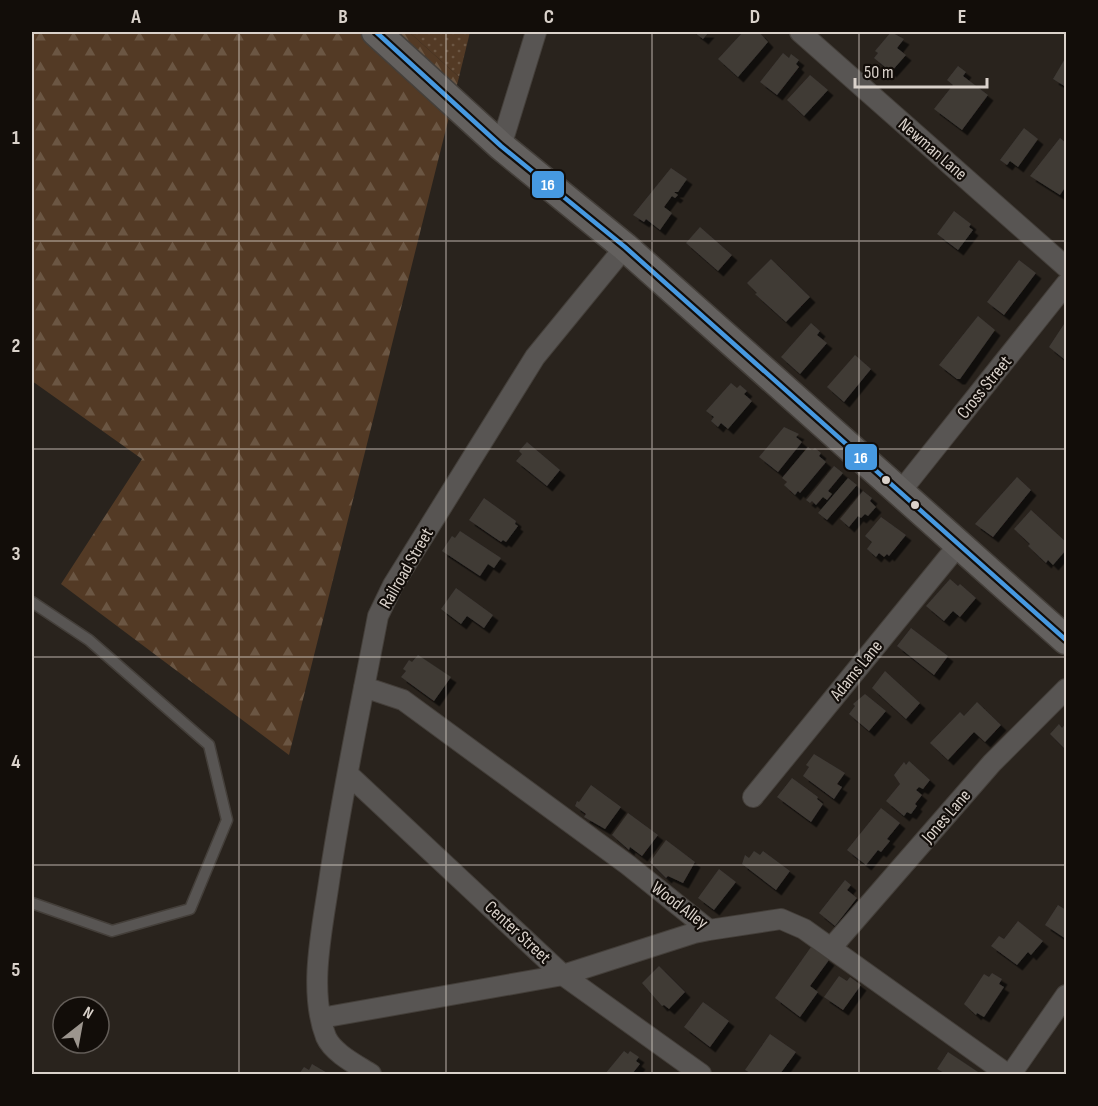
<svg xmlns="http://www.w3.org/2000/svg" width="1098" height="1106" font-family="'Sofia Sans Condensed',sans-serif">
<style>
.grass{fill:url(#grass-dots)}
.forest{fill:url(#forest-firs)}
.building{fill:#3f3a36;filter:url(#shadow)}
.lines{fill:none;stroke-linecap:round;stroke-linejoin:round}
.lane-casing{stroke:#443f3a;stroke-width:13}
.street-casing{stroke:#443f3a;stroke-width:22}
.secondary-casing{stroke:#443f3a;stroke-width:31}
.lane{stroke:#585553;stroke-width:10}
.street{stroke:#585553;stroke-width:20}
.secondary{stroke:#63605e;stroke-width:28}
.bus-1-casing{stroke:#120d09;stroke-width:9}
.bus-1{stroke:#4699e1;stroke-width:4.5}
.grid{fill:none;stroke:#dad2cb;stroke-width:1.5;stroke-opacity:0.55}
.bus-dot{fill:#dad2cb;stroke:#120d09;stroke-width:2}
.labels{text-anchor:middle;stroke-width:4.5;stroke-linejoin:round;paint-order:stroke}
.street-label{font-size:18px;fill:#dad2cb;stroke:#120d09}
.line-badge{stroke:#120d09;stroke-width:2}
.badge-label{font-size:16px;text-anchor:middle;font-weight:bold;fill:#fff}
.neatline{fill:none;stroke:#dad2cb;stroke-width:2}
.grid-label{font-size:20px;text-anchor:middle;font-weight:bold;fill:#dad2cb}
</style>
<defs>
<pattern id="grass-dots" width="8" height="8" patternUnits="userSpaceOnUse" patternTransform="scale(1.5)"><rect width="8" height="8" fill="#533a25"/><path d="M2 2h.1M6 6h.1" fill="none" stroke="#6b5643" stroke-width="1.8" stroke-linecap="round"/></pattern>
<pattern id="forest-firs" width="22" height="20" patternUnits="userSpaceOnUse" patternTransform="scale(1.5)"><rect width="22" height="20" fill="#533a25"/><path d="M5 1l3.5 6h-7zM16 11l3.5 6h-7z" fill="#6b5643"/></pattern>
<filter id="shadow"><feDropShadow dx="5.5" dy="5.5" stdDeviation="0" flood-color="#0009"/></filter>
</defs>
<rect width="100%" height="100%" fill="#29231d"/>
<!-- grass -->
<path class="grass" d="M409,32H470L459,77Z"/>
<!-- forest -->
<path class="forest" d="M32,32H409L459,77L289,755L61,584L142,459L32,381Z"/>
<!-- building -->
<path class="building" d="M694,32H709L703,39Z
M743,32H759L768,42L738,77L718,59Z
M891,32L904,39L897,48L906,55L891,72L874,58L878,53L875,51Z
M783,53L789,58L791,54L799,60L796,64L799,67L777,95L760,82Z
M1066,57V87L1053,79Z
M958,66L966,72L963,76L988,95L962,130L934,109L953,85L947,80Z
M810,75L828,90L804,116L787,100Z
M1024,128L1038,139L1018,167L1010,161L1007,165L1000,160Z
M1060,138L1066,143V186L1060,195L1030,176Z
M671,168L687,179L678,192H674L678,195L675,198L672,196L664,207L672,213L660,230L646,219L644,222L633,215Z
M954,211L971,224L969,227L973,230L958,250L937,234Z
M700,227L732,255L718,271L686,243Z
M771,259L810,297L786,322L755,294L757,293L747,283Z
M1019,260L1036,273L1004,315L987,302Z
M978,316L995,330L960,379H957L939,365Z
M1066,321V356L1064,359L1049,347Z
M811,323L820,331L817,335L827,343L800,374L781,357Z
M855,355L871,369L844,402L827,387Z
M731,383L737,388L740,385L747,391L744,394L752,401L728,429L721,423L718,427L711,421L714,417L706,411Z
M784,427L799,434L796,437L802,442L778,472L759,457Z
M527,442L560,470L547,486L516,461L522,454L519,451Z
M808,447L812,450L815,448L821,453L819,456L826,462L800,493L798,491L795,495L784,485L787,482L782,478Z
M834,466L843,473L828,491L832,494L827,500L823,497L816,505L812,501L810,503L806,500L808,498Z
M1017,477L1031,490L993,537L975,524Z
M848,478L857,485L827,520L818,513Z
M863,491L872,498L870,501L876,507L868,516L865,514L861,518L858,516L849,527L840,519Z
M484,498L516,521L515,524L518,526L506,542L503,540L501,542L469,520Z
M1031,510L1066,542V550L1053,565L1048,560L1046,563L1028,546L1030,544L1014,529Z
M881,517L906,535L889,556L887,554L884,557L879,553L876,557L867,549L872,542L865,536Z
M460,531L501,558L494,568L488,564L480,576L442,551L452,536L455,538Z
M950,579L958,586L960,584L976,598L960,617L953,611L944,621L926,606Z
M456,588L493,615L484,628L467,616L461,624L441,609Z
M911,628L948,656L934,675L897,646Z
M418,655L451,677L434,701L401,677L406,671L403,669L409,660L412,662Z
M885,671L920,703L906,719L872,688Z
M865,694L886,711L869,731L849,714L855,706L853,704Z
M977,702L1001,725L985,742L974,732L948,760L930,743L960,712L964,716Z
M1066,723V750L1050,734L1059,724L1062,728Z
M814,754L845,773L837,784L842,787L834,799L803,776L809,767L806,765Z
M909,761L930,780L923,789L919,787L916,790L922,795L915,804L917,806L911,814L907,812L904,816L886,801L900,784L894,775L904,762L906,765Z
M792,778L818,797L817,799L823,804L811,822L777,797Z
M591,785L621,807L605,829L584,817L586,814L575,806L577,801L579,802Z
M881,808L900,823L887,839L890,841L881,852L878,850L866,865L847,850Z
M628,813L658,835L642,856L630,847L629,850L612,835Z
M666,840L695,862L683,883L668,876L666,878L650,862Z
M754,851L760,855L763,851L790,871L776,890L742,864L745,855L749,858Z
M719,869L736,882L714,910L698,898Z
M845,880L851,885L847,890L857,898L835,926L819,913Z
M1058,905L1066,910V939L1045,925Z
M1018,921L1043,941L1031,955L1028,952L1017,965L991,946L999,936L1004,939Z
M811,947L829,960L810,986L818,992L800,1017L775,998Z
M659,966L685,992L669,1009L664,1005L662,1006L642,983Z
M992,973L1002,979L999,984L1004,987L984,1017L977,1013L976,1015L964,1004L984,974L989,977Z
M839,976L847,981L850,977L861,985L843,1010L824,997Z
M703,1002L729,1021L710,1047L684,1027Z
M770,1034L796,1052L780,1074H752L745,1070Z
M624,1051L628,1054L630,1051L639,1057L636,1061L640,1064L632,1074H605Z
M948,1052L981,1074H946L937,1069Z
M312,1064L329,1074H299L304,1067L309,1070Z"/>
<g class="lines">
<!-- lane casing -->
<g class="lane-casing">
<path id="lane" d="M32,602L89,640L209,745L227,820L190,909L112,931L32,903"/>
</g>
<!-- street casing -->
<g class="street-casing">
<path id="street" d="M800,32L1066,267
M501,146L536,32
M901,491L1066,284
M364,687L403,700L628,865L709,930L781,919L804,929L1007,1074
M348,774L563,975L701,1074
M753,797L960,543
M831,948L992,763L1066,689
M321,1018L563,975L694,933L709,930
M371,1074C357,1065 333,1053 326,1037C308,991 322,930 329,882C342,793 361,705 378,616L393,585L535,357L625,247
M1011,1074L1066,995"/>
</g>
<!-- secondary casing -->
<g class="secondary-casing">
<path id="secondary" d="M376,32L501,146L625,247L1066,640"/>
</g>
<!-- lane -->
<use href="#lane" class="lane"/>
<!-- street -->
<use href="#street" class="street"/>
<!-- secondary -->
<use href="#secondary" class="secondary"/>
<!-- bus-1 casing -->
<g class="bus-1-casing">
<path id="bus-1" d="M376,32L501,146L625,247L1066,640"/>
</g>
<!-- bus-1 -->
<use href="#bus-1" class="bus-1"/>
</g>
<!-- grid -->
<path class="grid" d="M239,32V1074M446,32V1074M652,32V1074M859,32V1074M32,241H1066M32,449H1066M32,657H1066M32,865H1066"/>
<!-- markers -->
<g class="bus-dot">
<circle cx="886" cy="480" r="5"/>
<circle cx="915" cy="505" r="5"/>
</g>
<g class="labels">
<!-- street labels -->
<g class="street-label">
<text transform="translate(933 149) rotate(41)" y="6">Newman Lane</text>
<text transform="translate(984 387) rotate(-51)" y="6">Cross Street</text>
<text transform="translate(406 568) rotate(-60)" y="6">Railroad Street</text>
<text transform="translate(856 670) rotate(-51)" y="6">Adams Lane</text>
<text transform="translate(946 816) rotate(-49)" y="6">Jones Lane</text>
<text transform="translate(680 905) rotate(37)" y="6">Wood Alley</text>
<text transform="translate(518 932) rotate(43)" y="6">Center Street</text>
</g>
</g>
<g class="line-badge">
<rect x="531" y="170" width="34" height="29" rx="6" fill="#4699e1"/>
<rect x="844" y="443" width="34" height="28" rx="6" fill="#4699e1"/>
</g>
<g class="badge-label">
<text x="548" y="190">16</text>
<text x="861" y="463">16</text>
</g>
<!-- border -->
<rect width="1098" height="1106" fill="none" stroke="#120d09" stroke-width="66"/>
<!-- north arrow -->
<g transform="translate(81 1025) rotate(31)"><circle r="28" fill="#120d09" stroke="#625c57" stroke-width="1.5"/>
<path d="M0-4.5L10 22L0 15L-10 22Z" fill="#9c958e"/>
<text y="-9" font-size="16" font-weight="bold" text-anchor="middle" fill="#dad2cb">N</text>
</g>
<!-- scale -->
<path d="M855 78v9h132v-9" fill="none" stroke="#dad2cb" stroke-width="3"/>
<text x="864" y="78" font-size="18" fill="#dad2cb" stroke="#120d09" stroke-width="4.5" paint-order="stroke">50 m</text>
<rect x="33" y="33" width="1032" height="1040" class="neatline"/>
<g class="grid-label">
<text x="136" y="23">A</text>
<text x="343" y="23">B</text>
<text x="549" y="23">C</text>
<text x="755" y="23">D</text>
<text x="962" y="23">E</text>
<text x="16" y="144">1</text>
<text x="16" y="352">2</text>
<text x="16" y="560">3</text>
<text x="16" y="768">4</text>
<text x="16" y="976">5</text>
</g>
</svg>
